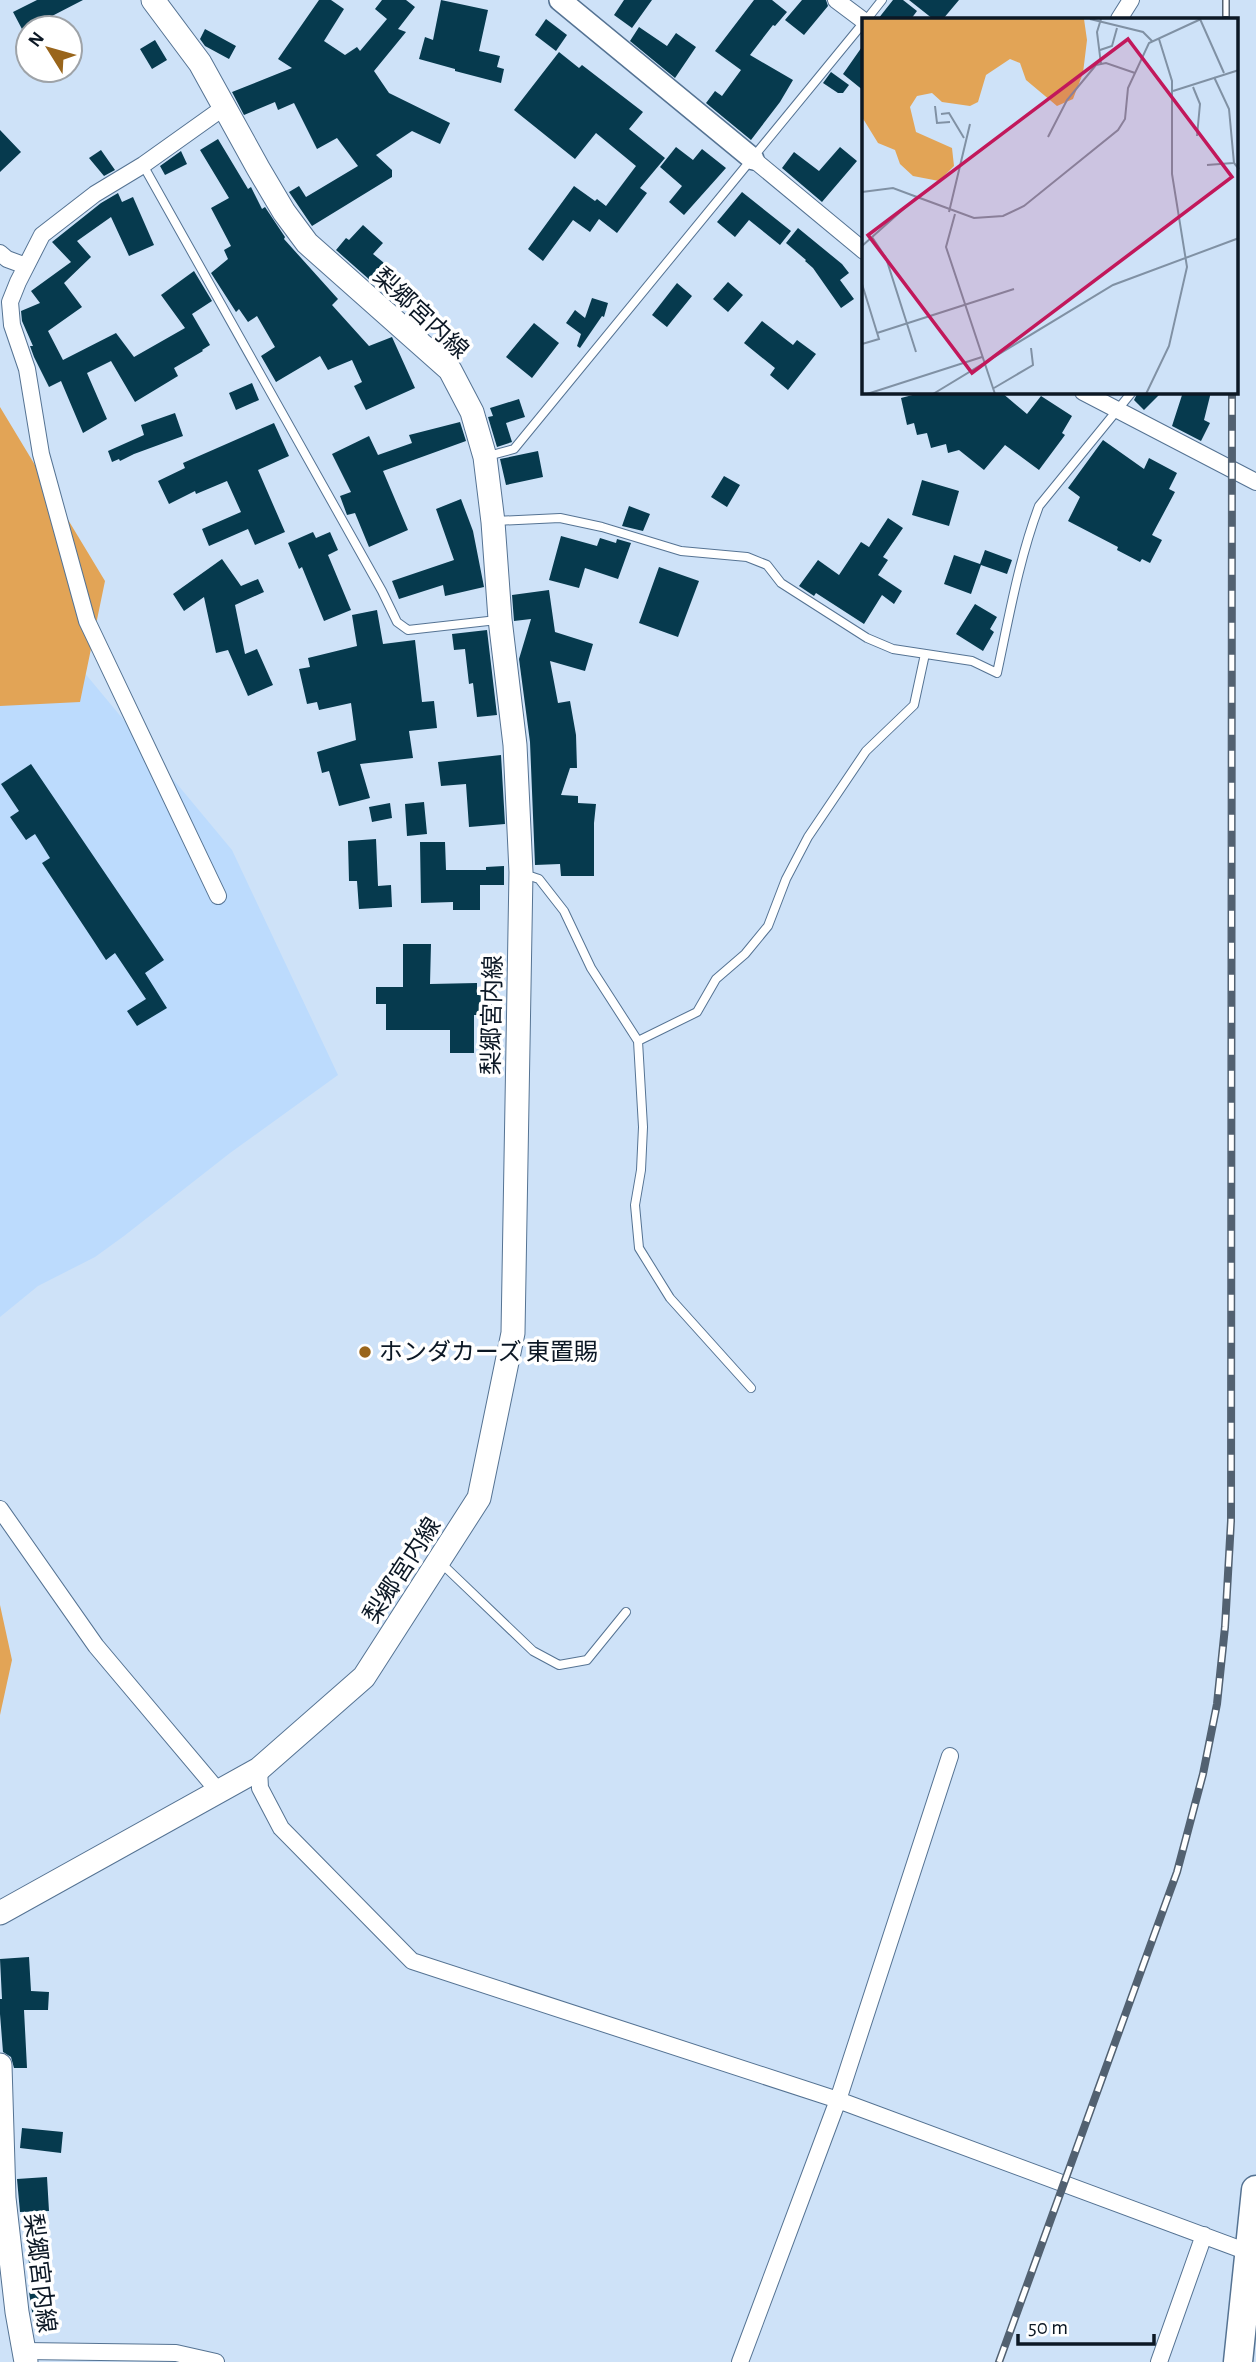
<svg xmlns="http://www.w3.org/2000/svg" width="1256" height="2362" font-family="'Alegreya Sans','Noto Sans JP',sans-serif">
<style>
.built{fill:#bcdbfd}
.green{fill:#e2a456}
.building{fill:#063a4e}
.lines{fill:none;stroke-linecap:round;stroke-linejoin:round}
.service-casing{stroke:#557393;stroke-width:10}
.minor-casing{stroke:#557393;stroke-width:18}
.tertiary-casing{stroke:#557393;stroke-width:24}
.secondary-casing{stroke:#557393;stroke-width:25}
.trunk-casing{stroke:#557393;stroke-width:31}
.service{stroke:#fff;stroke-width:8}
.minor{stroke:#fff;stroke-width:16}
.tertiary{stroke:#fff;stroke-width:21}
.secondary{stroke:#fff;stroke-width:23}
.trunk{stroke:#fff;stroke-width:28}
.rail-casing{stroke:#526171;stroke-width:8}
.rail{stroke:#fff;stroke-width:5;stroke-dasharray:16;stroke-linecap:butt}
.poi-dot{fill:#99651b;stroke:#fff;stroke-width:2.5}
.labels{text-anchor:middle;stroke-width:7;stroke-linejoin:round;paint-order:stroke}
.street-label{font-size:24px;fill:#0c1825;stroke:#fff}
.poi-label{font-size:24px;fill:#0c1825;stroke:#fff;text-anchor:start}
.inset-road{fill:none;stroke:#8091a4;stroke-width:2}
.view{fill:#c2185b;fill-opacity:0.15;stroke:#c2185b;stroke-width:3.5}
.inset-edge{fill:none;stroke:#0c1825;stroke-width:3.5}
</style>
<rect width="100%" height="100%" fill="#cee2f8"/>
<!-- built -->
<path class="built" d="M68,653L232,850L338,1075L230,1153L124,1236L95,1257L38,1286L0,1317V705Z"/>
<!-- green -->
<path class="green" d="M0,407L105,581L80,702L0,706Z
M0,1605L12,1660L0,1715Z"/>
<!-- building -->
<path class="building" d="M37,0H83L23,31L13,12Z
M319,0H331L344,9L324,41L345,55L357,47L360,51L387,19L375,9L382,0H406L415,7L398,29L406,32L374,71L389,93L450,123L440,144L412,131L376,155L392,170V177L312,226L289,192L299,186L306,197L358,166L337,138L317,149L294,103L278,110L275,102L244,115L232,92L292,68L278,59Z
M441,0L488,10L479,51L500,56L497,67L504,69L501,83L455,71V69L419,59L425,37L433,40Z
M624,0H652L632,28L614,15Z
M754,0H772L787,12L775,26L773,25L750,55L793,80L780,102L751,140L706,103L715,91L722,96L741,70L715,51Z
M802,0H826L828,6L804,35L785,20Z
M893,0H903L917,11L911,19H878Z
M909,0H959L943,19H933Z
M546,19L567,35L556,51L535,35Z
M639,27L667,46L676,33L696,47L675,78L630,41Z
M205,29L236,46L229,59L205,46L200,39Z
M155,40L167,60L152,69L140,49Z
M864,44V91L843,74Z
M559,52L579,68L582,65L643,112L629,129L665,158L640,188L647,193L617,233L599,219L590,232L573,220L543,261L528,249L574,186L595,201L597,199L606,206L636,166L596,133L575,159L514,110Z
M831,72L849,85L843,93H838L823,83Z
M0,130L21,152L0,172Z
M218,139L248,189L251,187L262,209L265,207L285,237L284,239L338,299L332,305L369,346L392,337L415,388L366,410L354,386L362,382L352,360L328,370L320,356L276,382L261,356L275,347L257,316L248,322L239,309L236,312L211,273L228,259L224,250L231,246L211,208L229,198L200,150Z
M676,147L693,160L702,149L726,168L684,215L669,202L682,186L660,167Z
M840,147L857,161L822,202L782,168L794,152L819,171Z
M101,150L115,170L104,176L89,158Z
M181,151L187,164L165,175L160,166Z
M742,192L791,231L780,245L749,220L735,237L717,222Z
M118,193L122,202L133,197L154,245L129,256L111,217L77,241L91,257L64,283L82,307L48,331L63,360L116,333L134,357L185,328L161,295L194,271L212,301L192,314L210,345L202,350L203,351L174,368L178,376L135,402L111,361L87,373L107,419L83,433L61,381L49,387L34,357L30,346H33L22,321L21,311L40,303L31,291L71,262L52,242L101,203Z
M363,225L383,243L373,254L404,279L389,297L336,250L346,238L349,240Z
M798,228L842,264L849,273L840,280L854,299L841,308L813,268L805,261L806,260L786,243Z
M728,282L743,295L728,312L713,299Z
M677,283L692,296L667,327L652,315Z
M592,298L608,303L604,317L602,316L580,348L577,346L581,334L566,323L575,310L585,318Z
M762,321L793,345L797,340L816,354L788,390L770,375L775,368L744,343Z
M534,323L559,343L532,378L506,357Z
M252,383L259,400L236,410L229,393Z
M924,392H1001L1027,414L1041,396L1072,416L1062,433L1065,435L1039,470L1005,445L984,470L959,450L948,453L946,444L931,448L927,433L917,435L914,423L907,425L901,398Z
M1138,392H1162L1144,410L1134,400Z
M1183,392H1211L1204,420L1210,423L1201,441L1172,426Z
M519,399L525,417L506,423L512,442L497,447L488,417L493,416L490,408Z
M175,413L183,436L134,454L120,461L119,459L112,462L108,451L144,435L141,425Z
M460,422L466,441L383,471L408,530L369,547L355,513L347,515L340,496L351,492L332,454L369,436L378,455L412,443L409,435Z
M274,423L289,456L258,470L285,532L255,545L248,529L209,546L202,529L241,512L227,481L196,494L195,491L169,504L158,481L185,468L183,463Z
M1103,440L1144,469L1149,458L1177,473L1169,489L1175,492L1152,535L1162,540L1150,563L1142,559L1140,562L1117,550L1118,547L1068,521L1080,497L1068,488Z
M538,451L543,477L506,485L500,459Z
M724,476L740,485L727,507L711,497Z
M922,480L959,491L949,526L912,515Z
M461,499L473,531L484,587L445,596L443,585L399,599L392,581L454,560L436,509Z
M629,506L650,514L643,531L622,526Z
M888,518L903,528L883,557L888,560L878,575L902,591L894,604L882,595L864,624L816,593L814,596L799,586L818,560L839,575L861,542L869,547Z
M313,532L316,538L330,532L338,550L328,555L351,610L324,621L302,567L299,569L288,543Z
M561,536L597,546L600,538L616,543L617,539L631,543L618,579L585,568L579,588L549,580Z
M985,550L1012,560L1007,574L981,565L971,594L944,584L954,555L980,564Z
M222,559L241,586L258,579L264,592L235,605L245,654L257,649L273,685L248,696L228,650L216,653L204,597L184,611L173,594Z
M659,567L699,581L678,637L639,623Z
M549,590L555,632L593,644L585,671L550,661L558,703L570,701L576,735L577,768H570L561,795L578,796V803L596,804L594,823V876H561L560,864L535,865L530,742L519,659L531,619L514,621L512,595Z
M975,604L997,617L990,629L994,632L983,651L956,634Z
M377,610L383,644L415,640L422,702L434,701L437,728L409,731L413,758L360,764L370,798L339,806L329,771L322,773L317,752L356,740L351,703L319,710L317,702L307,704L299,669L310,667L308,658L357,646L352,615Z
M487,630L497,715L477,717L473,683L469,684L465,649L454,650L452,634Z
M501,755L505,824L469,827L466,784L441,786L438,762Z
M31,764L164,960L145,973L167,1008L137,1026L127,1011L146,999L115,953L106,960L93,940L42,863L50,858L35,834L26,840L10,817L19,811L1,784Z
M424,802L427,834L407,836L405,804Z
M390,803L392,818L372,822L369,807Z
M376,839L378,886L391,885L392,907L359,909L357,881H349L348,841Z
M420,842H445L446,870H486V867L504,866V885H480V910H453V902L421,903Z
M403,944H431L430,984L477,983V995H493V1015H474V1053H450V1030H386V1004H376V987H403Z
M29,1957L31,1991L49,1992L48,2010H24L27,2068H14L11,2057L3,2052L0,2014V1999H2L0,1959Z
M22,2128L63,2132L61,2153L20,2148Z
M47,2177L49,2211L20,2212L17,2179Z
M47,2239L52,2274L31,2277L26,2242Z
M46,2291L49,2323L34,2325L29,2292Z"/>
<g class="lines">
<!-- service casing -->
<g class="service-casing">
<path id="service" d="M867,19L882,0
M143,165L382,591L397,622L408,630L497,620
M488,456L514,449L864,22
M495,521L560,518L602,527L681,551L747,557L767,565L781,583L867,638L893,649L972,661L997,673C1009,617 1019,559 1039,506L1132,392
M524,874L539,879L564,911L591,968L638,1041L643,1127L641,1170L635,1205L639,1248L670,1298L751,1388
M638,1041L697,1012L716,979L745,954L768,926L786,879L808,837L866,751L914,705L925,654
M441,1563L533,1651L559,1665L587,1660L626,1612"/>
</g>
<!-- minor casing -->
<g class="minor-casing">
<path id="minor" d="M836,0L864,21
M1119,19L1131,0
M753,159L864,251
M0,253L7,259L26,266
M1083,392L1256,482
M218,896L87,621L41,454L27,369L12,325L10,302L18,282L42,235L95,194L143,165L223,108
M0,1509L96,1646L219,1792
M259,1769L260,1788L281,1828L412,1961L838,2100L1256,2255
M24,2351L176,2353L216,2362
M740,2362L838,2100L950,1756
M1159,2362L1204,2235"/>
</g>
<!-- tertiary casing -->
<g class="tertiary-casing">
<path id="tertiary" d="M560,0L753,159"/>
</g>
<!-- secondary casing -->
<g class="secondary-casing">
<path id="secondary" d="M0,1913L259,1769L364,1677L479,1498L513,1333L521,872L515,745L500,619L493,522L485,457L472,412L450,370L307,243L284,212L258,168L200,63L153,0
M0,2065L4,2198L17,2312L26,2362"/>
</g>
<!-- trunk casing -->
<g class="trunk-casing">
<path id="trunk" d="M1238,2362L1256,2190"/>
</g>
<!-- service -->
<use href="#service" class="service"/>
<!-- minor -->
<use href="#minor" class="minor"/>
<!-- tertiary -->
<use href="#tertiary" class="tertiary"/>
<!-- secondary -->
<use href="#secondary" class="secondary"/>
<!-- trunk -->
<use href="#trunk" class="trunk"/>
<!-- rail casing -->
<g class="rail-casing">
<path id="rail" d="M1226,0V19
M999,2362L1177,1872L1203,1774L1217,1704L1225,1627L1231,1521L1232,392"/>
</g>
<!-- rail -->
<use href="#rail" class="rail"/>
</g>
<!-- markers -->
<circle class="poi-dot" cx="365" cy="1352" r="7"/>
<g class="labels">
<!-- street labels -->
<g class="street-label">
<text transform="translate(421 313) rotate(43)" y="8">梨郷宮内線</text>
<text transform="translate(492 1015) rotate(-89)" y="8">梨郷宮内線</text>
<text transform="translate(402 1570) rotate(-57)" y="8">梨郷宮内線</text>
<text transform="translate(40 2273) rotate(83)" y="8">梨郷宮内線</text>
</g>
<!-- poi labels -->
<g class="poi-label">
<text x="379" y="1360">ホンダカーズ 東置賜</text>
</g>
</g>
<!-- overview -->
<g transform="translate(862 18)">
<rect width="376" height="376" fill="#cee2f8"/>
<path d="M0,1H222L225,22L221,55L211,81L195,88L164,62L158,45L148,41L124,57L116,84L108,88L80,84L70,75L55,78L48,89L54,114L90,130L92,148L77,163L51,158L38,146L33,132L16,125L0,99Z" fill="#e2a456"/>
<path class="inset-road" d="M228,1L281,14L290,23M338,1L362,55M238,32L250,28L255,10M239,46L235,14L239,1M352,59L367,91L372,145L377,151M331,69L338,86L335,118M311,73L377,52M73,88L75,105L88,104M79,96L87,95L102,120M186,119L205,82L234,47L244,45L273,55M345,147L371,145M0,174L31,170L55,179M87,194L108,106M93,196L84,229L133,376M10,219L24,240L54,334M0,228L55,179L112,200L141,198L162,188L256,112L263,101L266,70L287,25L339,1M0,266L17,321L0,326M15,315L152,271M132,370L171,347L169,330M5,376L120,339M71,376L251,267L377,220M284,376L307,328L325,249L310,156V63L297,21"/>
<path class="view" d="M266,21L370,159L110,355L6,217Z"/>
<rect width="376" height="376" class="inset-edge"/>
</g>
<!-- north arrow -->
<g transform="translate(49 49) rotate(307)"><circle r="33" fill="#ffffff" stroke="#9ea3a8" stroke-width="2"/>
<path d="M0-5L12 26L0 18L-12 26Z" fill="#99651b"/>
<text y="-10" font-size="19" font-weight="bold" text-anchor="middle" fill="#0c1825">N</text>
</g>
<!-- scale -->
<path d="M1018 2334v10h136v-10" fill="none" stroke="#0c1825" stroke-width="3.5"/>
<text x="1028" y="2334" font-size="21" fill="#0c1825" stroke="#ffffff" stroke-width="5" paint-order="stroke">50 m</text>
</svg>
